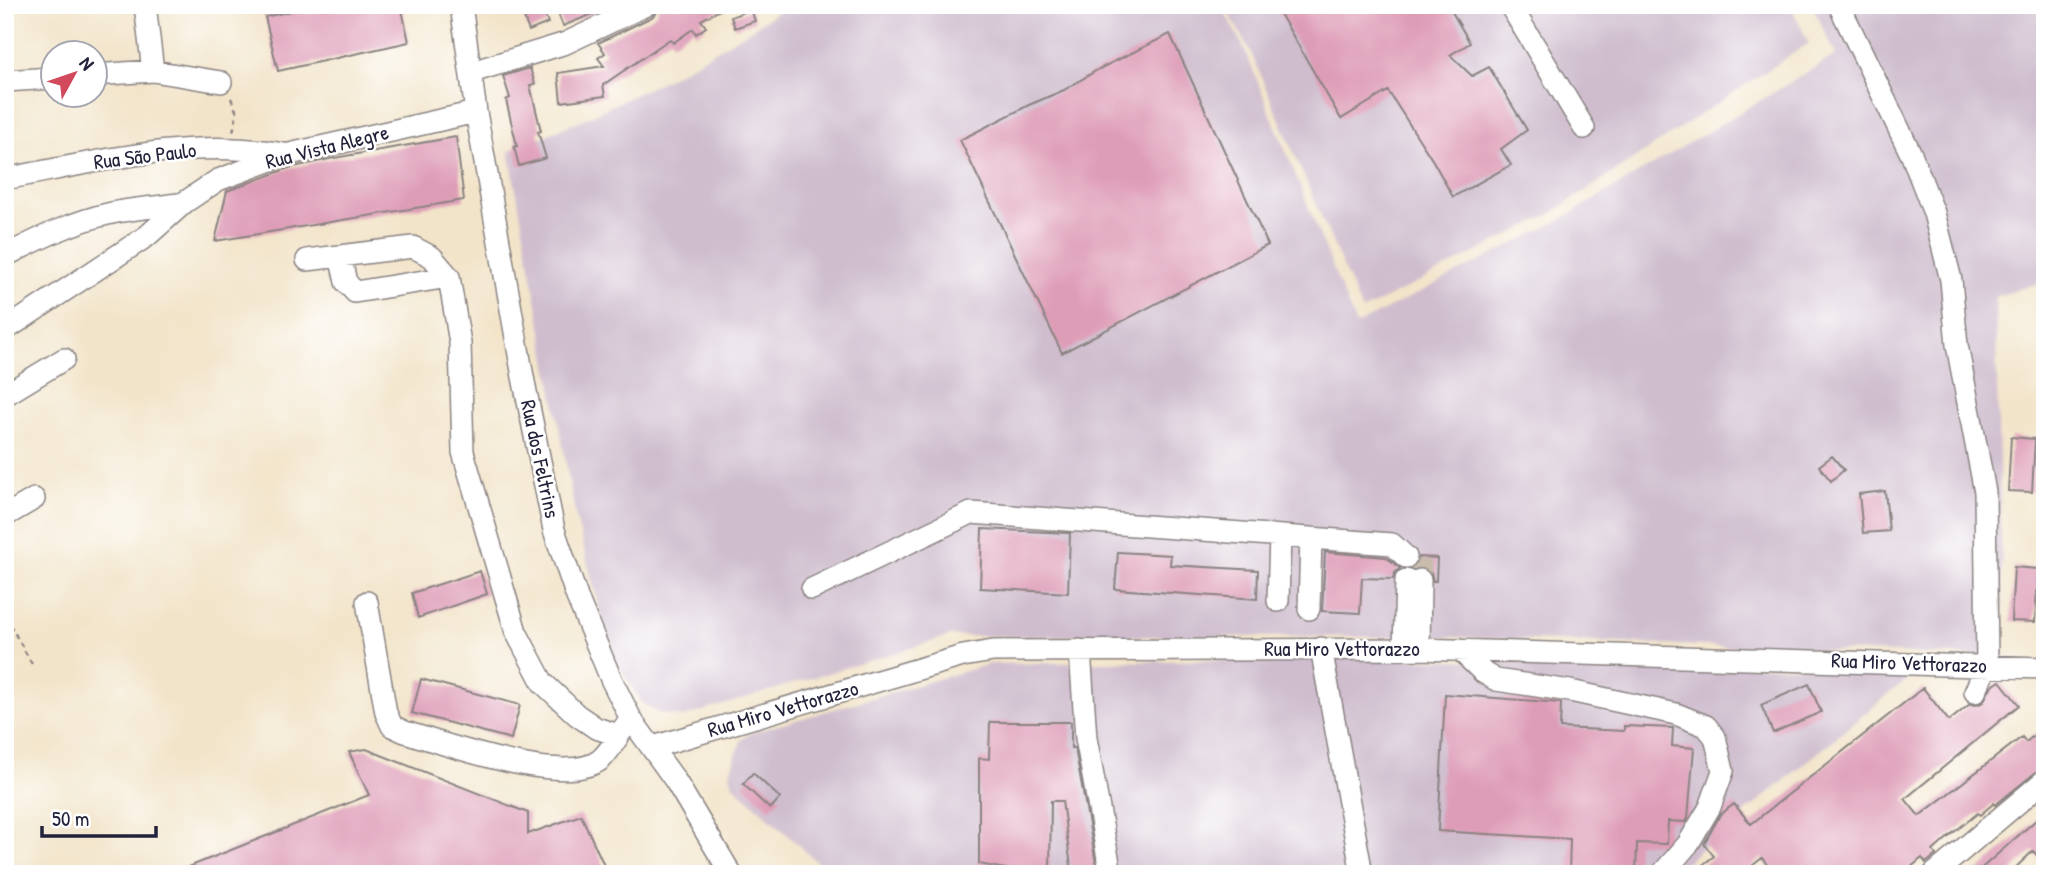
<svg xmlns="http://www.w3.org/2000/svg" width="2050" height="879" font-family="'Patrick Hand',sans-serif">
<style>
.industrial{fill:#cfbdce}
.building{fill:#de9db7}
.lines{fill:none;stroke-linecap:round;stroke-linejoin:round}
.minor-tunnel{stroke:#c8bdad;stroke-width:21;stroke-dasharray:21 10;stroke-linecap:butt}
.minor-casing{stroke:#8a8382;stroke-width:24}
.path{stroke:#8a8382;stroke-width:2.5;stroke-dasharray:5 5;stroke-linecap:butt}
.minor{stroke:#fff;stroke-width:21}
.labels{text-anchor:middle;stroke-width:5;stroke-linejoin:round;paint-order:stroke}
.street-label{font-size:21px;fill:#22223b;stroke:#fff}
</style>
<rect width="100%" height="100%" fill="#fff"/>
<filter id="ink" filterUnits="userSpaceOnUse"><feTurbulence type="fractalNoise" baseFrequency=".0143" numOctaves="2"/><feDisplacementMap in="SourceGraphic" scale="14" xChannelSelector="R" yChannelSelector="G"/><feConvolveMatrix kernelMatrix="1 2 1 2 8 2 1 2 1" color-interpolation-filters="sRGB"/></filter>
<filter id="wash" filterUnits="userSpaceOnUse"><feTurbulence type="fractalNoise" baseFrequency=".00686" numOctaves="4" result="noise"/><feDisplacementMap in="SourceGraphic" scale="28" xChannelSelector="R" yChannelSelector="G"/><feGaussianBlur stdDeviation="1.57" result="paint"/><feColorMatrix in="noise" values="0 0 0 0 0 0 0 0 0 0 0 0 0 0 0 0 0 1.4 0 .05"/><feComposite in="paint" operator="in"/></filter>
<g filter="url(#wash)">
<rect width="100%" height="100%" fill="#f2e4c9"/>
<!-- industrial -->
<path class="industrial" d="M788,5H1221L1245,50L1356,325L1562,219L1836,55L1812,5H2045V281L1995,297L2004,657L1452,637L950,636L683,717L658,713L642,703L621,670L601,615L576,518L509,151L591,116L669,78L744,34Z
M1224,5H1790L1809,43L1549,215L1362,311L1250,51Z
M1337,658L1919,669L1671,874H830L733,785L730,773L741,740L751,733L990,664Z"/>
<g id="blocks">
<!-- building -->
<path class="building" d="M317,5H401L409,42L278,71L265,17Z
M572,5H615L563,26L557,11Z
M659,5H729L701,20L706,27L696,34L693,29L673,43L670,39L603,85L605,96L561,102L558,73L604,66L598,58L605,53L598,43L652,17L657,12Z
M1275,5H1448L1470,43L1450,55L1472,76L1489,67L1527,130L1501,149L1511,165L1453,197L1433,161L1388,91L1341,119Z
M751,9L755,21L735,28L731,17Z
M543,10L548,23L529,31L524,18Z
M1170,34L1268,245L1062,353L960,140L1029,105L1064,90L1099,69Z
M530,68L535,84L530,85L541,131L538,132L546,158L519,166L514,147L517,146L506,100L510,98L503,76Z
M456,137L464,200L215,241L227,191L289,168L334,158Z
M2011,437L2035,439L2032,492L2008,491Z
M1832,456L1844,470L1831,481L1819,466Z
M1885,491L1889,531L1863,533L1859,494Z
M982,529L1070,533L1068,593L980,588Z
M1118,552L1171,555L1170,565L1258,570L1257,599L1115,589Z
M1325,552L1386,557L1400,568L1395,573L1393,579L1362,578L1360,613L1322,611Z
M1419,557L1437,558L1436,581H1433L1431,573L1426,568H1412L1416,565Z
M2014,567L2038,569L2035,622L2011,621Z
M480,571L487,594L418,618L412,593Z
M421,679L520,705L511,739L412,713Z
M2000,681L2019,705L1905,799L1919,816L2022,737L2026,742L2045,726V750L2037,756L2045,765L1995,805L1994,803L1980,815L1978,813L1953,833L1933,851L1936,855L1926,863L1922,858L1903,874H1774L1762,858L1742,874H1691L1714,856L1704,844L1720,815L1734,804L1751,824L1923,688L1949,721L1970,704L1977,705L1983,702L1991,687Z
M1809,684L1821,712L1773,733L1761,705Z
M1445,694L1561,703L1560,728L1624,731V726L1673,728L1672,746L1694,748L1688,818L1686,822L1668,821L1667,844L1637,843L1636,874H1569L1570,839L1438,831Z
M990,722H1071V748H1075L1098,874H1072L1062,801H1051L1050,874H1031L979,864V758L989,759Z
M366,749L528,813V834L581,815L608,874H171L369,795L349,752Z
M753,773L780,798L770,809L743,784Z
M2045,812V864L2033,851L2009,874H1975Z"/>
</g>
</g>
<g filter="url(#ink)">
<use href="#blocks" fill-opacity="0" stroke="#8a8382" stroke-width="2"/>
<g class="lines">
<!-- minor-tunnel -->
<path class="minor-tunnel" d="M1420,580L1421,557"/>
<!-- minor casing -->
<g class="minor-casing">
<path id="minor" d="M145,5L153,71
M461,5L476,112L523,377L554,530L577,597L611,679L631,719L675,780L731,874
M1510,5L1584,128
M1839,5L1912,156L1934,213L1951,280L1957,345L1985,492L1987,665L1975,692
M472,72L566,43L646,5
M94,75L153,71L221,82
M5,81L52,78
M5,179C95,162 192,137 284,154
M5,256C40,238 74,221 112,213C136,208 160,207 183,203
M340,256L346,282L355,292L449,277
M307,260L413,247L432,257L449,277L460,343L463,452L516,632L543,683L577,715L596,728L618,735
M5,330L147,236L185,202L218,180L285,155L476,112
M5,395L64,359
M5,516L34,499
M812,589L971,513L1392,544L1406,557
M1278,601L1280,536
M367,602L386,713L392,726L405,732C445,744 565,787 600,760C611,751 617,736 626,725
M1309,609L1311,538
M1321,648L1362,874
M1404,649L1406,580
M1419,649L1420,580
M1080,650L1086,738L1111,874
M1460,650L1484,673L1496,680L1570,691L1676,714L1706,726L1715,737L1723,771L1710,807L1688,844L1662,874
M653,747L963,656L993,651L1419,649L2045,668
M1934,874L2045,780"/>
</g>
<!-- path -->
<path class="path" d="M231,98L237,113L233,132
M5,616L32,664"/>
<!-- minor -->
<use href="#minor" class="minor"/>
</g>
</g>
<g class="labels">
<!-- street labels -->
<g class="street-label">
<text transform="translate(327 147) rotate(-14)" y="7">Rua Vista Alegre</text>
<text transform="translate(145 156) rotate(-7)" y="7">Rua São Paulo</text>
<text transform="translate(540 459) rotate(78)" y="7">Rua dos Feltrins</text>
<text x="1342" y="656">Rua Miro Vettorazzo</text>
<text transform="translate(1909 663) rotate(2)" y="7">Rua Miro Vettorazzo</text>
<text transform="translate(783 709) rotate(-16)" y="7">Rua Miro Vettorazzo</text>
</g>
</g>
<!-- margin -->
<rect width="2050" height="879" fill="none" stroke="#fff" stroke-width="28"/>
<!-- north arrow -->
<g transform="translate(74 74) rotate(50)"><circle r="33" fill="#ffffff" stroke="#a7a7b1" stroke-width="2"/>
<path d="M0-5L12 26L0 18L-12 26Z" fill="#d1495b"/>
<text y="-10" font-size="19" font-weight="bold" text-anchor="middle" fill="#22223b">N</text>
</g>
<!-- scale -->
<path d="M42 826v10h114v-10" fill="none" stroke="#22223b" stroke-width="3.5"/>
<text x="52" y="826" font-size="21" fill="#22223b" stroke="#ffffff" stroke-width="5" paint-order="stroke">50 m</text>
</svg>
